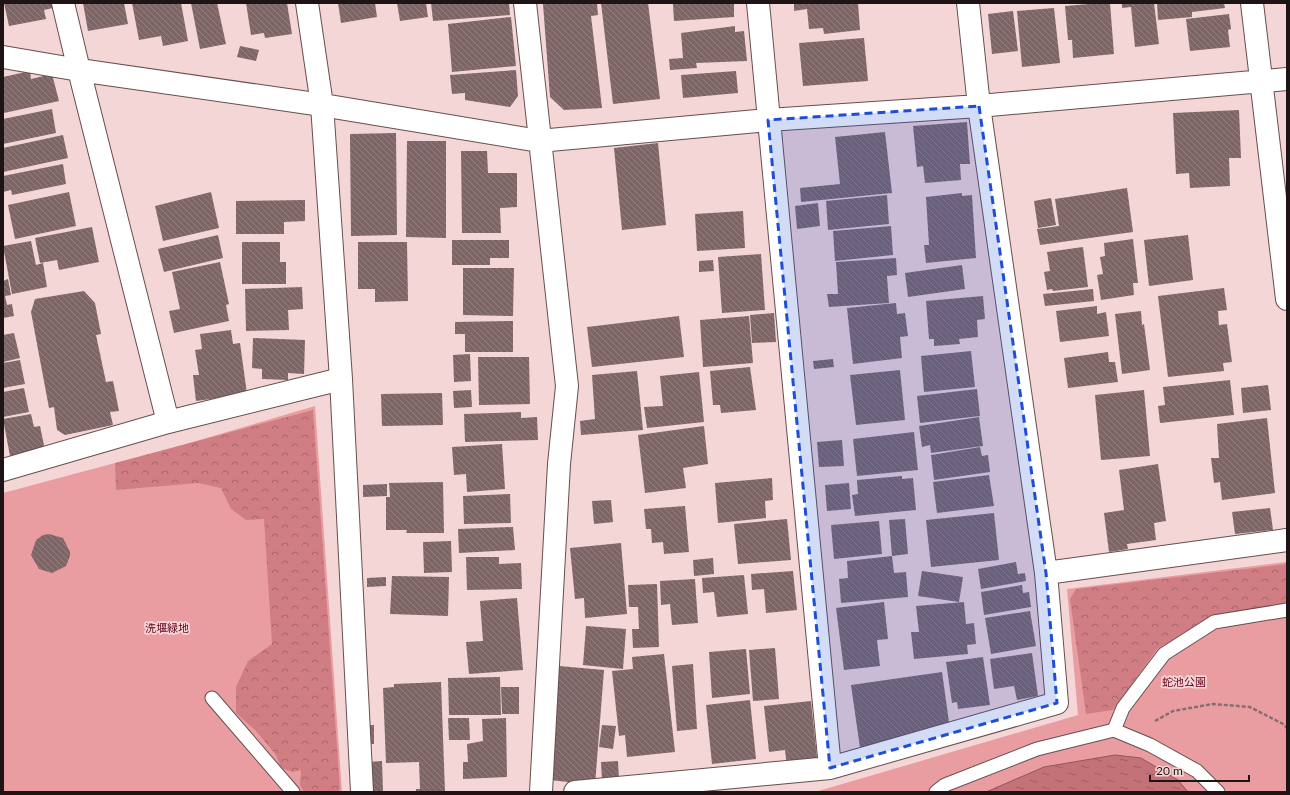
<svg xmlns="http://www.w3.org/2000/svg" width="1290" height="795" font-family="Lato,'Noto Sans JP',sans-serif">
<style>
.green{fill:#e99da1}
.forest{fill:url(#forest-crowns)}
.water{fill:url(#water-ripples);stroke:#92565a}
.building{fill:url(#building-back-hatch)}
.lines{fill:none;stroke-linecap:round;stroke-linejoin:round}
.service-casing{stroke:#674e4f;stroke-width:15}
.minor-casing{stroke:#674e4f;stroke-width:24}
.path{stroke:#836f70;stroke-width:2.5;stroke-dasharray:4 2;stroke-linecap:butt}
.service{stroke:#fff;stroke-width:13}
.minor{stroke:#fff;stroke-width:22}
.marked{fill:#1d4ed8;fill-opacity:0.2;stroke:#1d4ed8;stroke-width:3;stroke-dasharray:8 5;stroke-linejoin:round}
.labels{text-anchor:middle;stroke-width:3.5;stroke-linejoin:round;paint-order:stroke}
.park-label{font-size:11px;fill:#66001b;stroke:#f4d6d6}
</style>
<defs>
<pattern id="forest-crowns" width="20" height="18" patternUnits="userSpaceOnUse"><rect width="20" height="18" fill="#d07e83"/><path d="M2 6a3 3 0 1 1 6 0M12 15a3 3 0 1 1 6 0" fill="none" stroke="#a8666a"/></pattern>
<pattern id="water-ripples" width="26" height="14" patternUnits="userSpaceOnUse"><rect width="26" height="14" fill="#c37378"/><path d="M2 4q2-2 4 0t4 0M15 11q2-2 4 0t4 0" fill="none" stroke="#9e5d61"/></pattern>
<pattern id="building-back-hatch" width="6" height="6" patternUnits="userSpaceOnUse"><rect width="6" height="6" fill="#7f6566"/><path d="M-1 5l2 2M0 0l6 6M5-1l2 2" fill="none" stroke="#917e7f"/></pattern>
</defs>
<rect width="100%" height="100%" fill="#f4d6d6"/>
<!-- green -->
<path class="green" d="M315,406L342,792H3V493L115,463V465Z
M1287,562V792H815L1078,715L1067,589Z"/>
<!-- forest -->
<path class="forest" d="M313,410L340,789L337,792H304L300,785L301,770L293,772L281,768L276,755L256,731L236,713V687L248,661L272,644L264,519L246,520L231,509L221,488L198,483L116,490L115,463Z
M1287,564V603L1215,615L1157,649L1113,710L1086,714L1070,599L1076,589Z"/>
<!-- water -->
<path class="water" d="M1115,755L1141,758L1178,780L1188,792H986L1044,767Z"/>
<!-- building -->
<path class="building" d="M4,3H52L53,8L44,10L46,19L9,26Z
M83,3H124L128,24L88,31Z
M132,3H181L188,41L163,46L161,36L139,40Z
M191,3H217L226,44L200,49Z
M246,3H287L292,34L265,38L264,33L251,35Z
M338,3H375L377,17L341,23Z
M397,3H426L428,17L400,21Z
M431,3H509L510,15L433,21Z
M548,3H597L598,15L591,16L602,108L564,110L550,97L543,4Z
M601,3H648L660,99L613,104Z
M677,3H734V17L674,21L673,4H677Z
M794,3H858L860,30L824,34L823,28L809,29L807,9L794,11Z
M1101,3H1110L1114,54L1073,58L1072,40H1068L1065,6Z
M1122,3H1154L1159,44L1135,47L1131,7L1122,8Z
M1157,3H1224L1225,8L1192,12V17L1158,20Z
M1054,8L1060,63L1022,67L1017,11Z
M1013,11L1018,51L992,54L988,14Z
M1229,14L1231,29L1228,30L1230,47L1190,51L1186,19Z
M511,17L516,66L452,72L448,24Z
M735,26V32L744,31L747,61L696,63L697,68L670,70L669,59L683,58L681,33Z
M864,38L868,81L803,86L799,43Z
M240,46L259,50L256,61L237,57Z
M516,70L518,96L510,107L465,100V93L452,94L450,75Z
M30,71L31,79L52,74L59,101L4,113L3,108V77Z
M736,71L738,93L683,98L681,75Z
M52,109L56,133L3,144V119Z
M1239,110L1241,158H1229L1230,186L1190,188L1189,173L1176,174L1173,113Z
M967,122L970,164H960L961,180L925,183L923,166L917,167L913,126Z
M885,132L892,193L801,202L800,188L840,184L835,137Z
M396,133L397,235L351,236L350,134Z
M63,135L68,158L3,172V148Z
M407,141H446V238L406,237Z
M658,143L666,225L622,230L614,148Z
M461,151H487L488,173H517V207L500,208L501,233H462Z
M63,164L66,184L12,195L11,190L3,192V176Z
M1127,188L1133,232L1040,245L1037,229L1059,226L1055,199Z
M69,192L76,226L15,239L8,205Z
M211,192L219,228L163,241L155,206Z
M962,193V196L972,195L976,258L926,263L924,245H929L926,197Z
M887,195L889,224L828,230L826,201Z
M1051,198L1056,225L1038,228L1034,201Z
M305,200V221L284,222V234H236V201Z
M818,203L820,226L797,229L795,206Z
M743,211L745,248L697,251L695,214Z
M891,226L893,255L835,261L833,231Z
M92,227L99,262L59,270L57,260L40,263L35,238Z
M218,235L223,258L164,272L158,249Z
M1188,235L1193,280L1149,286L1144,240Z
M1133,239L1138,283H1133L1134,295L1101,300L1097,275L1103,274L1100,257L1105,256L1104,243Z
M452,240H509V258H490V265H452Z
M31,241L36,265L43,263L47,287L12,294L3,246Z
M242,242H280V262H286V284H242Z
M358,242H407L408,301L375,302V289H358Z
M1083,247L1088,287L1053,291L1052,289L1047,290L1044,272L1050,271L1047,252Z
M761,254L765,310L722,313L718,257Z
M896,258L897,275L887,276L889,303L829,307L827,294H838L836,262Z
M713,260L714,271L699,272V261Z
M220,262L229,304L226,305L229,321L174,333L169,311L180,309L172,272Z
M962,265L965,289L908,297L905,273Z
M463,268H514L513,316L463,315Z
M8,279L11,295L5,296L7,305L12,304L14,316L3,318V281Z
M302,287L303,309L288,310L289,330L246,331L245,289Z
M1224,288L1227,310L1218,311L1219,325L1227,324L1232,362L1223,363L1224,371L1168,377L1158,296Z
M1093,289L1094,301L1045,306L1043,294Z
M84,291L95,303L101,334L96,335L106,382L113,381L119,411L110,412L113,425L65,435L57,430L54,407L49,408L31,312L35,299Z
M983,296L985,319L977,320L978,337L959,339L960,344L934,346V339H929L926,301Z
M896,303L897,314L905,313L908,336L900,337L902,358L853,364L847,308Z
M1097,306V314L1106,312L1109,336L1060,342L1056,311Z
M1141,311L1142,325L1144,324L1150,370L1122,374L1115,314Z
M774,313L776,342L752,343L750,315Z
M679,316L684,357L592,367L587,327Z
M749,316L753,363L703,367L700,320Z
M513,321V352H465V334H455V322Z
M231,330L233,344L240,343L247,394L196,401L193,375H199L195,350L202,349L200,334Z
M14,333L20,358L3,362V335Z
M253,338L305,340L304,374L288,373V380L262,379V369L252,368Z
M971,351L975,387L924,392L921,356Z
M1108,352L1109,362H1115L1118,382L1068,388L1064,358Z
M470,354L471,381L454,382L453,355Z
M478,357H529L530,404L479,405Z
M833,359L834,367L814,369L813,361Z
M20,360L25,384L3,388V363Z
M750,367L756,410L721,413L720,405H713L710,371Z
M900,370L905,420L856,425L850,375Z
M637,371L643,430L581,435L580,421L595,419L592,375Z
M699,372L704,422L647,428L644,407L663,406L660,376Z
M1230,380L1234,415L1160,423L1158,406L1165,405L1163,387Z
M1268,385L1271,410L1243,413L1241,388Z
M24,388L29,412L3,417V392Z
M977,389L980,416L920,423L917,396Z
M471,390L472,407L454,408L453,391Z
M1144,390L1150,456L1101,460L1095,395Z
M442,393L443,425L382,426L381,394Z
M521,412V418L537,417L538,440L465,442L464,414Z
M31,414L34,427L40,426L45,450L10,456L3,419Z
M979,417L983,446L931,453L930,445L922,447L919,426Z
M1267,418L1275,493L1222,500L1220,482L1214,483L1211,458H1219L1217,424Z
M704,426L708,464L683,468L686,488L645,493L638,435Z
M914,432L918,470L857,476L853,439Z
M842,440L844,466L819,467L817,442Z
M502,444L505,489L467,492L466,474L454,475L452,447Z
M980,447L982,456L988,455L990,472L934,480L931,455Z
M1158,464L1166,521L1154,523L1156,540L1127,544L1128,549L1109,552L1104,513L1124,510L1119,470Z
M989,475L994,506L937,513L933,482Z
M902,476V479L913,478L916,510L855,516L852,495L858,494L857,480Z
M772,478L773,500L765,501L766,518L718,523L715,483Z
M443,482L444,533H406L407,530H386V497H390L389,483Z
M849,483L851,509L827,511L825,485Z
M387,484V496L363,497V485Z
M510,494L511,523L464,524L463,496Z
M611,500L613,522L594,524L592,501Z
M685,506L689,552L664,554L663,542L652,543L651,529H646L644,509Z
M1270,508L1273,530L1235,534L1232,512Z
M994,513L999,560L931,567L926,520Z
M787,519L791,560L738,564L734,524Z
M905,519L908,554L892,556L889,520Z
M879,521L882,554L834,559L831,525Z
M513,527L515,550L459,553L458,529Z
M49,534L63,538L70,552V556L66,566L52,573L39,569L31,555L36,540L43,535Z
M451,541L452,572L424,573L423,542Z
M621,543L627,614L585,618L584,598L575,599L570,548Z
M892,556L894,573L906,572L908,597L841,603L839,579L848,578L847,561Z
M466,557H499V564L521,563L522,589L467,590Z
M713,558L714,574L694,576L693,560Z
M1016,562L1018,574L1025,573L1026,581L981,589L978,569Z
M793,571L797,610L766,613L764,589L752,590L751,574Z
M922,571L963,577L959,602L918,596Z
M744,575L748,614L717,617L714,592L703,593L702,578Z
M392,576L449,577L448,616L390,614Z
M386,577V586L367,587V578Z
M695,579L698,623L672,625L670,604L661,605L660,581Z
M657,584L659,647L633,648L632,629H639L638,607H629L628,585Z
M1022,585L1023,593L1029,592L1031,607L984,615L981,592Z
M517,598L523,670L469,674L466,642L483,641L480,601Z
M884,602L888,639L877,640L880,666L844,670L836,608Z
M964,602L966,624L974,623L976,644L967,645L968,654L914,659L911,632H919L916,606Z
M1030,611L1036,646L991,654L985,618Z
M586,626L626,629L623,669L583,665Z
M775,648L779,699L753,701L749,650Z
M746,649L750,694L712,698L709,652Z
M1032,653L1038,696L1017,700L1014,686L994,689L990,659Z
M664,654L675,752L627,757L625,735L619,736L612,671L633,669L632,657Z
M983,657L990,705L958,709L957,702L952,703L946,662Z
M693,664L697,729L677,731L672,666Z
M559,666L604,670L595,785L550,780Z
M942,672L950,729L861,755L851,685Z
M500,677L501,715H449L448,678Z
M441,682L445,792H416V789H420L419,762L386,763L383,688L394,687V684Z
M501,687H519V714H502Z
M750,700L756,759L712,764L706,705Z
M811,701L817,758L811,764L787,767L785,750L769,752L764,706Z
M448,718H469L470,740H449Z
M506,718L507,777L463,779V762H468L467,744L483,741L482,719Z
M367,725H374V744H368Z
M602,725L616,726L613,749L599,747Z
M382,761L383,791L370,792L368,762Z
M618,761L619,779L602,781L601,762Z"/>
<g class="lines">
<!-- service casing -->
<g class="service-casing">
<path id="service" d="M212,698L293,792
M1114,730L1123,708L1164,654L1214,622L1287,610
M936,792L945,785L1037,749L1114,730L1150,745L1197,771L1218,792"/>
</g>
<!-- minor casing -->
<g class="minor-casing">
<path id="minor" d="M63,3L79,70L168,422
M307,3L322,105L341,379L362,792
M525,3L567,386L559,464L541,792
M758,3L830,768
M1252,3L1287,299
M3,57L79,70L322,105L539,141L768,120L979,106L1287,79
M3,470L168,422L341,379
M1046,573L1287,540
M575,792L830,768L1057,703L1046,573L979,106L968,3"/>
</g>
<!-- path -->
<path class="path" d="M1155,721L1173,711L1213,704L1250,707L1283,724L1287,728"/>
<!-- service -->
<use href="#service" class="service"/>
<!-- minor -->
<use href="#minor" class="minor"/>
</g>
<!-- marked area -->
<path class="marked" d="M979,106L1046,573L1057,703L830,768L768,120Z"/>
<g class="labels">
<!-- park labels -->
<g class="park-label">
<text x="167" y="632">洗堰緑地</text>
<text x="1184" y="686">蛇池公園</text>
</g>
</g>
<!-- border -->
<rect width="1290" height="795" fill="none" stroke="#1f1415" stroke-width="8"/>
<!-- scale -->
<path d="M1150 775v6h99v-6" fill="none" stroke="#1f1415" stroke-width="2"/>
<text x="1156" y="775" font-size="12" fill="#1f1415" stroke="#f4d6d6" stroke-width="3" paint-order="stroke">20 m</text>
</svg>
